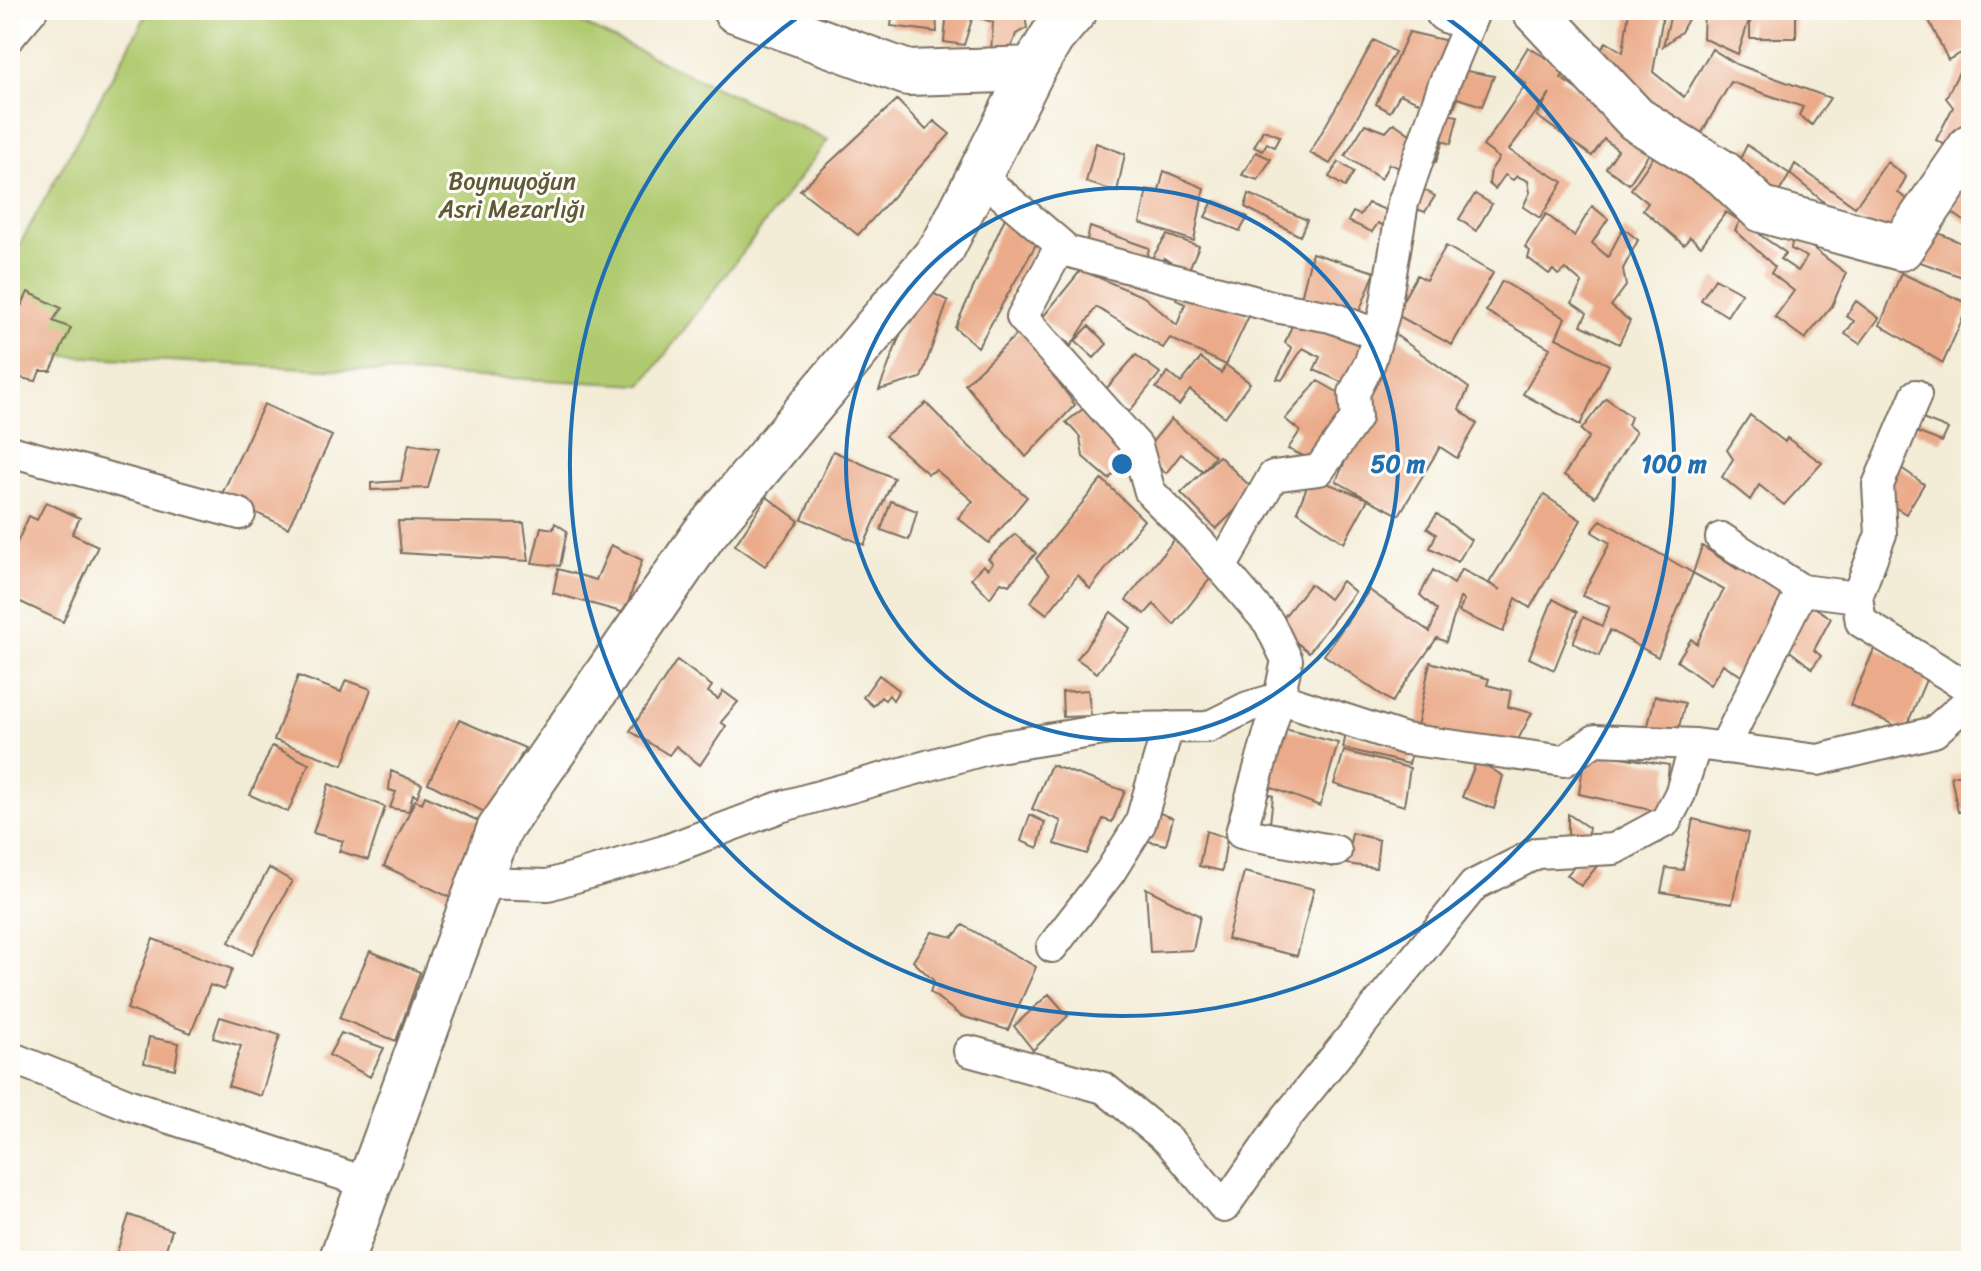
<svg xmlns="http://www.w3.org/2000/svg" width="1981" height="1271" font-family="Sriracha,sans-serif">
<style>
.green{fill:#b0ca6f;stroke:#767a46;stroke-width:2}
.building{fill:#ebab8a}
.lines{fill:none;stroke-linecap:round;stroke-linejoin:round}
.street-casing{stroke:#7b6e5f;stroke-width:34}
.secondary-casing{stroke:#7b6e5f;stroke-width:48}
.street{stroke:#fff;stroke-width:30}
.secondary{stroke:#fff;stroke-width:44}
.ring{fill:none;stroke:#1f6fb2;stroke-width:4}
.labels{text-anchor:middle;stroke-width:6;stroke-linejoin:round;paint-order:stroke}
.park-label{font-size:24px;fill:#5e5a36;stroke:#fdfcf7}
.centre{fill:#1f6fb2;stroke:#fdfcf7;stroke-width:4}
.ring-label{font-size:24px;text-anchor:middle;font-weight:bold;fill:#1f6fb2;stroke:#fdfcf7;stroke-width:6;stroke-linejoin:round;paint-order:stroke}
</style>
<rect width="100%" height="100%" fill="#fdfcf7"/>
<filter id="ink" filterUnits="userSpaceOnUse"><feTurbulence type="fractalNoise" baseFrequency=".0125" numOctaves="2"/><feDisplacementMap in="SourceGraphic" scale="16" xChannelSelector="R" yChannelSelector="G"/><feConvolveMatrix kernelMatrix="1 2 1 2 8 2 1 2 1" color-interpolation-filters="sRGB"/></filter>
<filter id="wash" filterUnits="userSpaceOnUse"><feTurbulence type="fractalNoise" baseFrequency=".006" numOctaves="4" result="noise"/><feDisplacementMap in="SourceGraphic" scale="32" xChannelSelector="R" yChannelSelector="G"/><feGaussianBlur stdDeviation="1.8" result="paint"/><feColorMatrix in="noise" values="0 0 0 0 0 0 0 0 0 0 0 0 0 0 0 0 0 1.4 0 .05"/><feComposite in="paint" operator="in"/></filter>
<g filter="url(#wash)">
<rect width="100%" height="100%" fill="#f3ecd7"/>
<!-- green -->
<path class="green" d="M149,10H553L828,140L642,385L10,353V262Z"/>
<g id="blocks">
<!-- building -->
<path class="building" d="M893,10H936L937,32L891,26Z
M947,10H1024L1027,28L1016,34L1009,54L991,52L993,22L973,16L964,45L944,42Z
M1629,10H1664L1653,72L1684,97L1712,49L1736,64L1830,98L1812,125L1799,115L1803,107L1731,82L1693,148L1592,62L1606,42L1623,52Z
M1672,10H1693L1681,32L1663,46Z
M1704,10H1796V38H1750V17L1738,54L1703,38Z
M1924,10H1971V48L1948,60Z
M1409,32L1448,41L1425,105L1400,94L1390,112L1376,104Z
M1374,40L1395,52L1330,164L1310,153Z
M1528,47L1566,70L1561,78L1654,146L1629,184L1606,168L1618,150L1604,139L1592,156L1537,116L1550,93L1509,150L1563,182L1540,218L1523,207L1530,192L1528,181L1517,176L1513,180L1505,175L1495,189L1489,184L1491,170L1499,158L1483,146L1526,84L1512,73Z
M1966,58L1971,62V135L1960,153L1936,140L1953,107L1946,98Z
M1461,70L1494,76L1482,106L1458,98L1453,111L1447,109Z
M897,100L926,130L934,121L950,134L858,235L800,190Z
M1440,113L1458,116L1451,144L1443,141L1436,162L1427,159Z
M1394,123L1417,139L1408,171L1389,164L1381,179L1345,156L1365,124L1386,132Z
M1263,130L1280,136L1274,147L1267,143L1262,151L1254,147Z
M1096,143L1125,154L1117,192L1086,182Z
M1747,145L1790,174L1771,205L1750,190L1759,174L1751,173L1737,165Z
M1661,146L1765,227L1760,235L1786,253L1780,259L1798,271L1807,257L1791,249L1793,233L1846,273L1832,306L1805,339L1775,317L1794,291L1771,273L1775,267L1735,230L1740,221L1726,212L1701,246L1690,237L1684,245L1643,210L1648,203L1631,189Z
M1256,152L1271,159L1258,180L1242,175Z
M1339,162L1354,172L1345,187L1329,177Z
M1887,162L1906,177L1898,193L1918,206L1894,239L1829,206L1790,174L1795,164L1855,207Z
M1164,171L1204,188L1194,241L1140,223L1147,190L1159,191Z
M1971,180V226L1950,211Z
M1423,189L1435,196L1425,212L1414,208Z
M1249,194L1307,220L1300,236L1245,207Z
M1475,194L1492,204L1476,231L1459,219Z
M1213,201L1248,217L1240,231L1205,217Z
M1368,203L1391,212L1384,226L1378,223L1372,232L1348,221L1353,212L1360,215Z
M1592,206L1608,219L1592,243L1608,257L1623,228L1638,240L1623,269L1626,286L1611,306L1630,321L1619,344L1581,325L1587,313L1572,303L1582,283L1566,269L1558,275L1553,270L1549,274L1528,258L1530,251L1525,247L1546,214L1574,236Z
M1005,218L1039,239L978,347L955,328Z
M1090,227L1149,248L1145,267L1084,252Z
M1936,232L1971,247V280L1920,262Z
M1167,235L1199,246L1187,274L1164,258L1155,267L1150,261Z
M1446,246L1493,273L1452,345L1395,314L1417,275L1426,280Z
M1312,253L1375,272L1355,322L1299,306Z
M1081,270L1144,297L1177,325L1185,304L1176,300L1182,284L1249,316L1226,365L1170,338L1163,348L1096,307L1071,346L1042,318Z
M1901,273L1969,304L1943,363L1880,325Z
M1715,278L1742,293L1727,316L1701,300Z
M1502,281L1565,318L1556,338L1609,365L1580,425L1523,394L1550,348L1486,311Z
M919,286L948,301L921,378L879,390Z
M28,292L61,308L53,321L71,328L51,371H40L36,381L10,376V300L22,305Z
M1856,301L1879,318L1860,344L1845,334L1854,321L1846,316Z
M1297,313L1371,339L1348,385L1314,370L1320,357L1303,348L1282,380L1277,379L1292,348L1285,343Z
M1089,326L1107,344L1094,358L1075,341Z
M1021,330L1075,405L1026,457L965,384Z
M1393,333L1469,388L1459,409L1477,424L1457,458L1440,447L1399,515L1368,499L1344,543L1297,511L1311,477L1368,499L1336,481L1370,407L1359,393Z
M1136,355L1160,373L1129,412L1105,390Z
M1201,358L1221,373L1226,365L1250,383L1225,417L1190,390L1179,405L1156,388L1168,372L1181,383Z
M1318,381L1355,402L1317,462L1288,449L1300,431L1285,419Z
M1606,398L1631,417L1628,425L1636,432L1595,497L1564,475L1589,437L1581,430Z
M926,403L964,442L1027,497L989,543L958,518L973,501L936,470L928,474L885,436Z
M264,404L332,436L288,528L221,496Z
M1088,405L1131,454L1109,479L1083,457L1080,437L1066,422Z
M1750,415L1785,442L1787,438L1822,463L1784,505L1759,485L1750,500L1722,477L1733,459L1727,450Z
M1920,418L1948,429L1942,442L1914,431Z
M1171,419L1215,456L1203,471L1181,454L1166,473L1142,454Z
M409,444L439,448L428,488L371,490V483L401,481Z
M833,451L894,478L864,545L802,519Z
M1219,456L1255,491L1216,529L1181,493Z
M1897,465L1924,484L1906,514L1879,498Z
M1102,479L1144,520L1090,589L1078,575L1047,614L1031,602L1049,575L1036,559Z
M1544,495L1581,520L1530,608L1516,598L1503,632L1459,612L1464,600L1460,598L1446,642L1437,638L1392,702L1324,655L1369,590L1430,632L1437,610L1420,595L1433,570L1454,584L1461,569L1501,590L1489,583Z
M767,497L799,521L765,566L735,545Z
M891,501L917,511L909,540L881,530Z
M46,502L80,518L72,534L98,546L63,622L10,597V558L29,516L37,520Z
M1437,514L1471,540L1458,562L1430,548L1436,534L1427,528Z
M1601,520L1693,573L1702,546L1737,569L1740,565L1802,590L1755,685L1723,664L1710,685L1677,661L1691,639L1697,644L1711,612L1724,590L1693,573L1658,657L1610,630L1599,656L1573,643L1583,617L1602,626L1610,606L1582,596L1610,543L1592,532Z
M398,521L524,523L529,561L401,553Z
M555,523L567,531L560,566L532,563L541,527L553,529Z
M1015,534L1036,553L1009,585L1001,582L990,598L971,578L983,565L988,569L993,563L988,559Z
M1178,535L1216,571L1174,625L1154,604L1145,614L1126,600Z
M611,545L642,560L625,613L553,593L558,569L596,580Z
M1342,581L1355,592L1309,652L1276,627L1310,584L1329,599Z
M1553,599L1577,612L1554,670L1529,658Z
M1809,604L1831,618L1814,650L1821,656L1812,668L1782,645Z
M1111,612L1131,628L1097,673L1077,659Z
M1875,647L1928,675L1905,730L1850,705Z
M677,660L712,686L708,692L718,699L723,691L738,702L721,722L726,726L700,765L676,746L669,755L630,731Z
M1430,662L1489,679L1487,685L1511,691L1508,707L1532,713L1514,747L1417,727Z
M879,675L899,690L893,700L889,695L885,700L881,697L873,706L863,697Z
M298,676L341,692L346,680L371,689L343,765L274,740Z
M1088,690L1091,716L1063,717L1062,692Z
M1655,696L1685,703L1678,731L1646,734Z
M459,720L525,748L490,815L428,783Z
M1281,728L1338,743L1320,806L1259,783Z
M1346,734L1412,752L1409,764L1343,748Z
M272,746L309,764L288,812L250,795Z
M1344,751L1410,768L1404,806L1334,784Z
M1585,751L1669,765L1664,813L1579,794Z
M1477,760L1503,776L1494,809L1462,797Z
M1051,765L1125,791L1112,822L1103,819L1087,854L1055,844L1061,821L1032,809Z
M391,771L422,784L417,797L413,794L409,811L390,808L396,792L389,790Z
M1971,772V810L1958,812L1951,776Z
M329,784L385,807L368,860L339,851L343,841L313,833Z
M1256,790L1273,796L1270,823L1249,820Z
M425,796L485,824L451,898L384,866L415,800L422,803Z
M1157,812L1173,818L1166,845L1148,841Z
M1568,814L1589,828L1585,848L1568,846Z
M1030,815L1045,822L1038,848L1021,841Z
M1693,819L1748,833L1732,904L1661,892L1666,868L1683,870Z
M1206,831L1227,838L1222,871L1199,866Z
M1352,833L1379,840L1376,868L1346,864Z
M1585,854L1598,865L1581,886L1567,875Z
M269,868L292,881L252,955L229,942Z
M1244,872L1314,889L1297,956L1227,939Z
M1146,888L1200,916L1193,950L1150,952Z
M963,925L1036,967L1008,1030L961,1016L930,992L934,981L913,961L932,932L953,937Z
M153,939L232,969L224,990L210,985L191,1033L127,1009Z
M370,951L420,972L396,1041L339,1018Z
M1049,994L1068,1016L1033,1050L1014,1026Z
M220,1017L280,1035L261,1096L228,1086L241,1046L213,1038Z
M341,1033L384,1048L370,1077L329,1055Z
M149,1037L179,1043L175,1069L144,1063Z
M129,1215L172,1230L162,1261H114Z"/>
</g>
</g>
<g filter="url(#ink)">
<use href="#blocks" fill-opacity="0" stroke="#7b6e5f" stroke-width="2"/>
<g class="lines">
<!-- street casing -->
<g class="street-casing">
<path id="street" d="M10,36L32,10
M979,175L1061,245L1022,317L1137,446L1150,492L1202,545L1269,623L1287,660L1279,698L1241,833L1336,851
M1059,249L1275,307L1331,317L1378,335
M10,451L240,514
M1721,538L1802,590
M1221,568L1273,476L1319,470L1356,418L1354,393L1370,362L1384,314L1403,203L1444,84L1475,10
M1857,597L1861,622L1971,689
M1724,748L1802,590L1857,597L1881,534L1878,485L1916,395
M481,883L548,885L664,851L780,807L991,748L1116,728L1208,727L1248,707L1279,698L1405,739L1564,761L1595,740L1696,744L1818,760L1934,732L1971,699
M1052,947L1110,872L1140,824L1168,727
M969,1051L1104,1088L1170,1142L1224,1207L1286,1118L1474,885L1537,853L1614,849L1666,821L1680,794L1696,744
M10,1057L130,1105L368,1183"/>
</g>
<!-- secondary casing -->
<g class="secondary-casing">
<path id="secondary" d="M735,10L908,73L1033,69
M1447,10L1451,12L1460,10
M1534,10L1636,119L1723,173L1762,210L1901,248L1971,146
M341,1261L499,830L704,534L943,247L1033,69L1052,37L1075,10"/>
</g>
<!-- street -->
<use href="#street" class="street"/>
<!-- secondary -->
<use href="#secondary" class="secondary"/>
</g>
</g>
<!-- distance rings -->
<g class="ring">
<circle cx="1122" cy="464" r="276"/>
<path d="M1439 12A552 552 0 1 1 805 12"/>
</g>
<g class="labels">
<!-- park labels -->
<g class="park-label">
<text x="512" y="189">Boynuyoğun<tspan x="512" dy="28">Asri Mezarlığı</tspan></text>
</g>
</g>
<circle cx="1122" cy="464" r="12" class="centre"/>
<g class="ring-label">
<text x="1398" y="472">50 m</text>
<text x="1674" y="472">100 m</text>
</g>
<!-- margin -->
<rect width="1981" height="1271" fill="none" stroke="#fdfcf7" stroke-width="40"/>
</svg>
